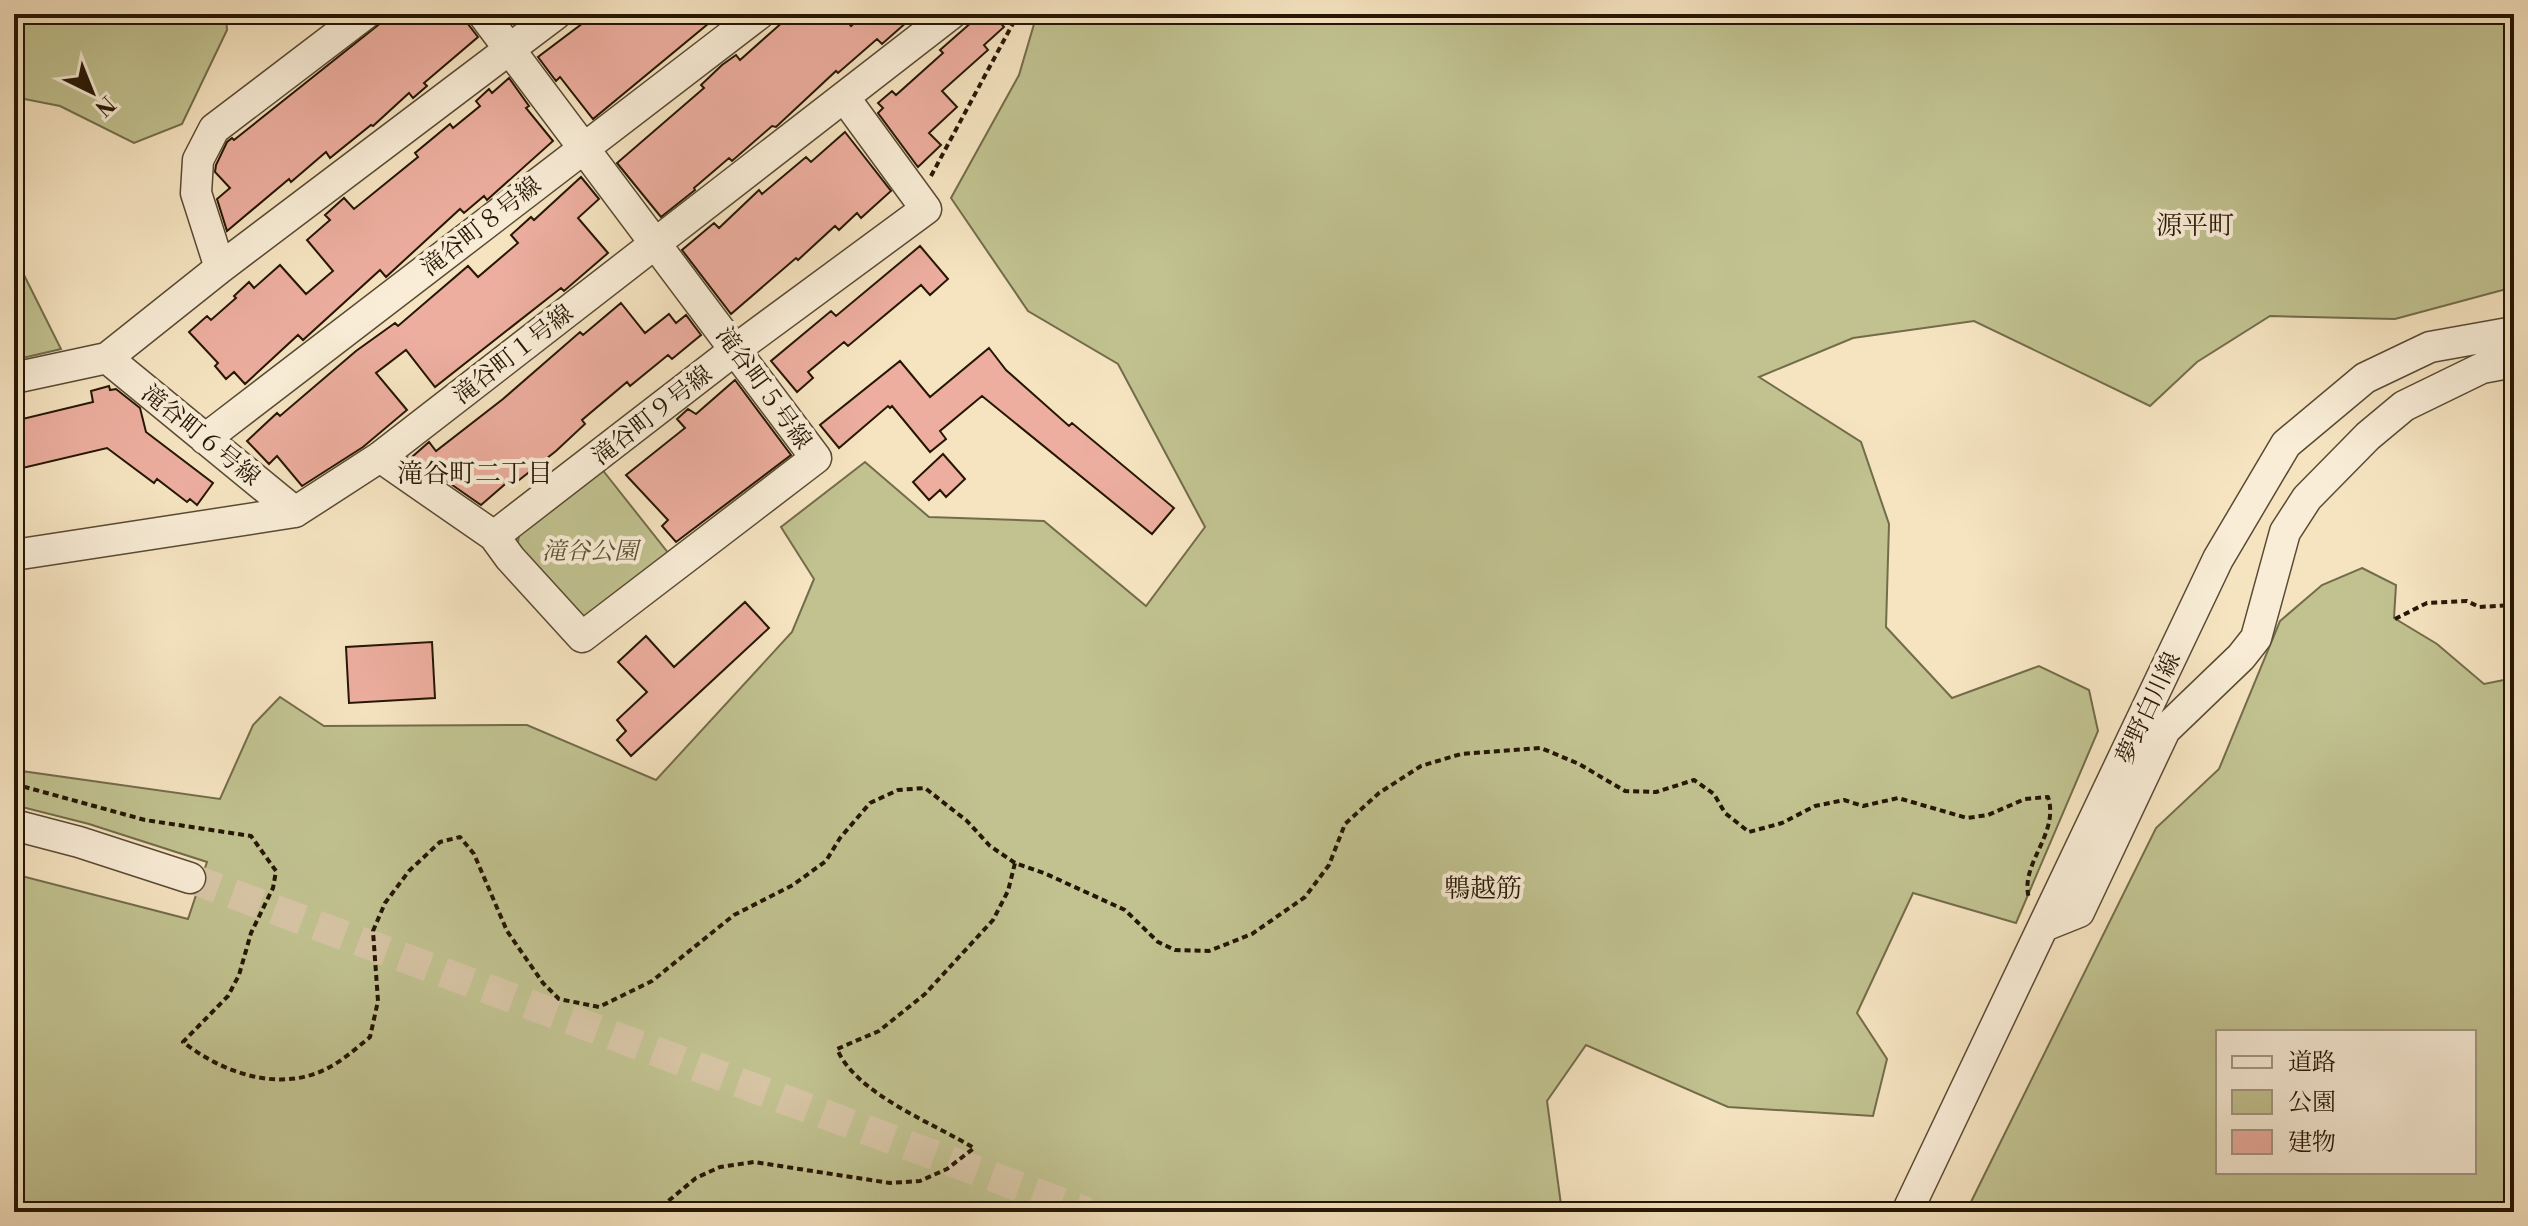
<svg xmlns="http://www.w3.org/2000/svg" width="2528" height="1226" font-family="'Libre Bodoni','Noto Serif JP',serif">
<style>
.green{fill:#c1c290;stroke:#736c4a;stroke-width:2;fill-rule:evenodd}
.building{fill:#edae9f;stroke:#251604;stroke-width:2}
.lines{fill:none;stroke-linecap:round;stroke-linejoin:round}
.minor-tunnel{stroke:#d7c5a5;stroke-width:30;stroke-dasharray:30 15;stroke-linecap:butt}
.minor-casing{stroke:#594a33;stroke-width:33}
.path{stroke:#251604;stroke-width:4;stroke-dasharray:6 4;stroke-linecap:butt}
.minor{stroke:#f9edd7;stroke-width:30}
.labels{text-anchor:middle;stroke-width:8;stroke-linejoin:round;paint-order:stroke}
.street-label{font-size:24px;fill:#251604;stroke:#f9edd7}
.park-label{font-size:24px;font-style:italic;fill:#5c5235;stroke:#f9edd7}
.neighbourhood-label{font-size:26px;fill:#251604;stroke:#f9edd7}
</style>
<rect width="100%" height="100%" fill="#f6e4c1"/>
<filter id="stains"><feTurbulence type="fractalNoise" baseFrequency=".0025" numOctaves="4"/><feColorMatrix values="0 0 0 0 .2 0 0 0 0 .09 0 0 0 0 .02 0 0 0 .5 -.17"/></filter>
<radialGradient id="worn" r=".72"><stop offset=".6" stop-color="#630" stop-opacity="0"/><stop offset="1" stop-color="#630" stop-opacity=".3"/></radialGradient>
<!-- green -->
<path class="green" d="M14,14H226L227,30L182,124L134,143L60,106L14,97Z
M1037,14H2514V287L2395,319L2270,316L2197,362L2150,406L1974,321L1853,338L1759,377L1861,442L1889,524L1886,627L1952,698L2039,666L2089,690L2098,731L2016,923L1913,893L1857,1013L1887,1059L1873,1116L1728,1107L1586,1045L1547,1101L1562,1212H14V874L188,919L207,862L89,824L14,805V770L220,799L253,725L280,697L324,726L527,725L656,780L792,632L814,579L781,527L865,462L929,517L1044,521L1146,606L1205,527L1118,364L1028,311L951,198L1019,75Z
M14,255L61,349L14,360Z
M601,468L673,559L594,621H576L515,555L520,531Z
M2362,568L2396,585L2394,618L2437,644L2484,684L2514,678V1212H1966L2156,828L2219,769L2280,621L2322,585ZM2474,1032V1172H2218V1032Z"/>
<!-- building -->
<path class="building" d="M392,14H465L468,24L478,37L424,83L427,86L413,98L409,93L373,126L371,125L330,158L326,152L291,182L289,179L227,231L217,199L230,188L215,172L216,165L227,142L232,138L234,140Z
M595,14H720L593,119L560,77L556,81L538,57Z
M801,14H841L851,26L865,14H916L882,44L877,39L838,73L836,71L776,127L772,126L732,161L729,158L694,188L695,190L661,217L617,163L704,88L701,85L722,65L736,55L740,60L785,20L789,24Z
M981,14H993L1004,27L984,45L988,50L942,91L957,107L929,133L941,145L918,167L878,113L883,108L878,103L892,91L896,95L943,53L940,50Z
M509,78L529,106L526,108L553,141L487,200L484,196L464,213L460,209L386,277L380,270L303,340L298,335L245,384L234,372L226,379L215,366L218,363L189,332L207,316L211,320L236,298L234,296L249,282L254,288L280,265L306,294L333,271L307,240L330,220L325,215L344,198L354,209L418,157L415,153L450,124L453,128L480,106L476,101L489,89L492,93Z
M845,132L891,191L861,218L857,213L839,230L835,226L798,260L796,258L731,314L682,250L714,223L719,228L759,190L762,194L806,157L811,162Z
M581,177L599,199L578,218L608,253L564,291L561,288L435,387L406,350L376,373L407,410L363,447L302,486L277,456L269,464L247,441L277,413L280,416L356,351L395,323L398,326L468,266L478,277L518,243L511,235L531,217L534,220Z
M920,246L948,279L930,295L921,285L848,346L844,342L808,372L813,378L797,392L771,361L831,311L836,316Z
M621,303L645,333L669,314L676,323L686,315L701,335L672,359L668,355L630,386L627,382L582,420L585,424L556,451L514,484L511,479L481,505L412,457L429,442L436,451L503,399L580,332L583,335Z
M989,348L1006,370L1069,426L1072,423L1174,508L1152,534L982,396L940,431L946,439L930,452L892,406L890,408L888,406L839,448L820,425L900,361L930,397Z
M735,380L791,455L676,542L662,526L668,520L626,475L685,428L677,419L688,409L696,414Z
M109,386L110,390L116,389L140,408L146,432L213,483L197,505L190,499L187,502L157,479L154,483L107,448L14,470V421L93,402L91,391Z
M943,454L965,479L946,497L940,490L929,500L913,482Z
M745,602L769,628L631,756L617,740L626,731L617,720L647,692L618,662L646,636L674,667Z
M432,642L435,698L349,703L346,647Z"/>
<g class="lines">
<!-- minor-tunnel -->
<path class="minor-tunnel" d="M190,878L1087,1212"/>
<!-- minor casing -->
<g class="minor-casing">
<path id="minor" d="M483,14L816,458L582,637L510,558L494,536
M220,268L196,193L198,160L214,129L365,14
M107,358L295,512
M14,378L107,358L220,268L556,14
M205,439L759,14
M380,457L494,536L736,349L926,209L844,97
M14,555L295,512L380,457L951,14
M14,825L79,842L190,878
M2044,926L2079,912L2165,730L2241,657L2256,638L2285,532L2307,498L2368,436L2404,406L2482,368L2514,362
M1907,1212L2218,559L2286,444L2365,378L2430,347L2514,332"/>
</g>
<!-- path -->
<path class="path" d="M931,176L1018,14
M2395,619L2427,603L2467,601L2479,607L2514,605
M14,784L145,820L251,836L276,871L273,888L251,933L239,975L228,996L183,1042C225,1075 286,1095 335,1064C348,1056 359,1046 370,1037L378,1001L373,931L385,903L409,871L440,842L460,837L474,854L507,931L543,983L559,999L599,1007L652,981L734,915L793,885L826,861L840,838L870,803L898,790L925,788L967,821L990,846L1015,863L1044,873L1125,910L1158,942L1175,950L1209,951L1252,934L1305,897L1329,865L1345,824L1379,793L1421,766L1461,754L1541,748L1579,764L1625,791L1656,792L1694,780L1714,794L1725,813L1749,832L1782,823L1815,806L1844,800L1863,806L1898,798L1967,818L1988,815L2025,799L2048,797C2060,834 2019,864 2029,898
M656,1212L655,1208L661,1207L696,1178L720,1167L754,1162L890,1183L920,1181L947,1169L974,1148C933,1123 856,1094 837,1049L879,1031L925,994L993,920L1008,891L1015,863"/>
<!-- minor -->
<use href="#minor" class="minor"/>
</g>
<g class="labels">
<!-- street labels -->
<g class="street-label">
<text transform="translate(481 226) rotate(-38)" y="8">滝谷町８号線</text>
<text transform="translate(513 354) rotate(-38)" y="8">滝谷町１号線</text>
<text transform="translate(764 388) rotate(54)" y="8">滝谷町５号線</text>
<text transform="translate(652 415) rotate(-38)" y="8">滝谷町９号線</text>
<text transform="translate(201 435) rotate(39)" y="8">滝谷町６号線</text>
<text transform="translate(2148 708) rotate(-65)" y="8">夢野白川線</text>
</g>
<!-- park labels -->
<g class="park-label">
<text x="590" y="559">滝谷公園</text>
</g>
<!-- neighbourhood labels -->
<g class="neighbourhood-label">
<text x="2195" y="234">源平町</text>
<text x="475" y="482">滝谷町二丁目</text>
<text x="1483" y="897">鵯越筋</text>
</g>
</g>
<!-- margin -->
<rect width="2528" height="1226" fill="none" stroke="#f6e4c1" stroke-width="48"/>
<rect x="16" y="16" width="2496" height="1194" fill="none" stroke="#251604" stroke-width="4"/>
<rect x="24" y="24" width="2480" height="1178" fill="none" stroke="#251604" stroke-width="2"/>
<!-- legend -->
<rect x="2216" y="1030" width="260" height="144" fill="#f9edd7" stroke="#a49783" stroke-width="2"/>
<rect x="2232" y="1056" width="40" height="12" fill="#f9edd7" stroke="#a49783" stroke-width="2"/>
<text x="2288" y="1070" font-size="24" fill="#251604">道路</text>
<rect x="2232" y="1090" width="40" height="24" fill="#c1c290" stroke="#a49783" stroke-width="2"/>
<text x="2288" y="1110" font-size="24" fill="#251604">公園</text>
<rect x="2232" y="1130" width="40" height="24" fill="#edae9f" stroke="#a49783" stroke-width="2"/>
<text x="2288" y="1150" font-size="24" fill="#251604">建物</text>
<!-- north arrow -->
<g transform="translate(92 92) rotate(137)" stroke="#f9edd7" stroke-width="6" paint-order="stroke">
<path d="M0-6L14 30L0 20L-14 30Z" fill="#251604"/>
<text y="-12" font-size="22" font-weight="bold" text-anchor="middle" fill="#251604">N</text>
</g>
<rect width="100%" height="100%" filter="url(#stains)"/>
<rect width="100%" height="100%" fill="url(#worn)"/>
</svg>
